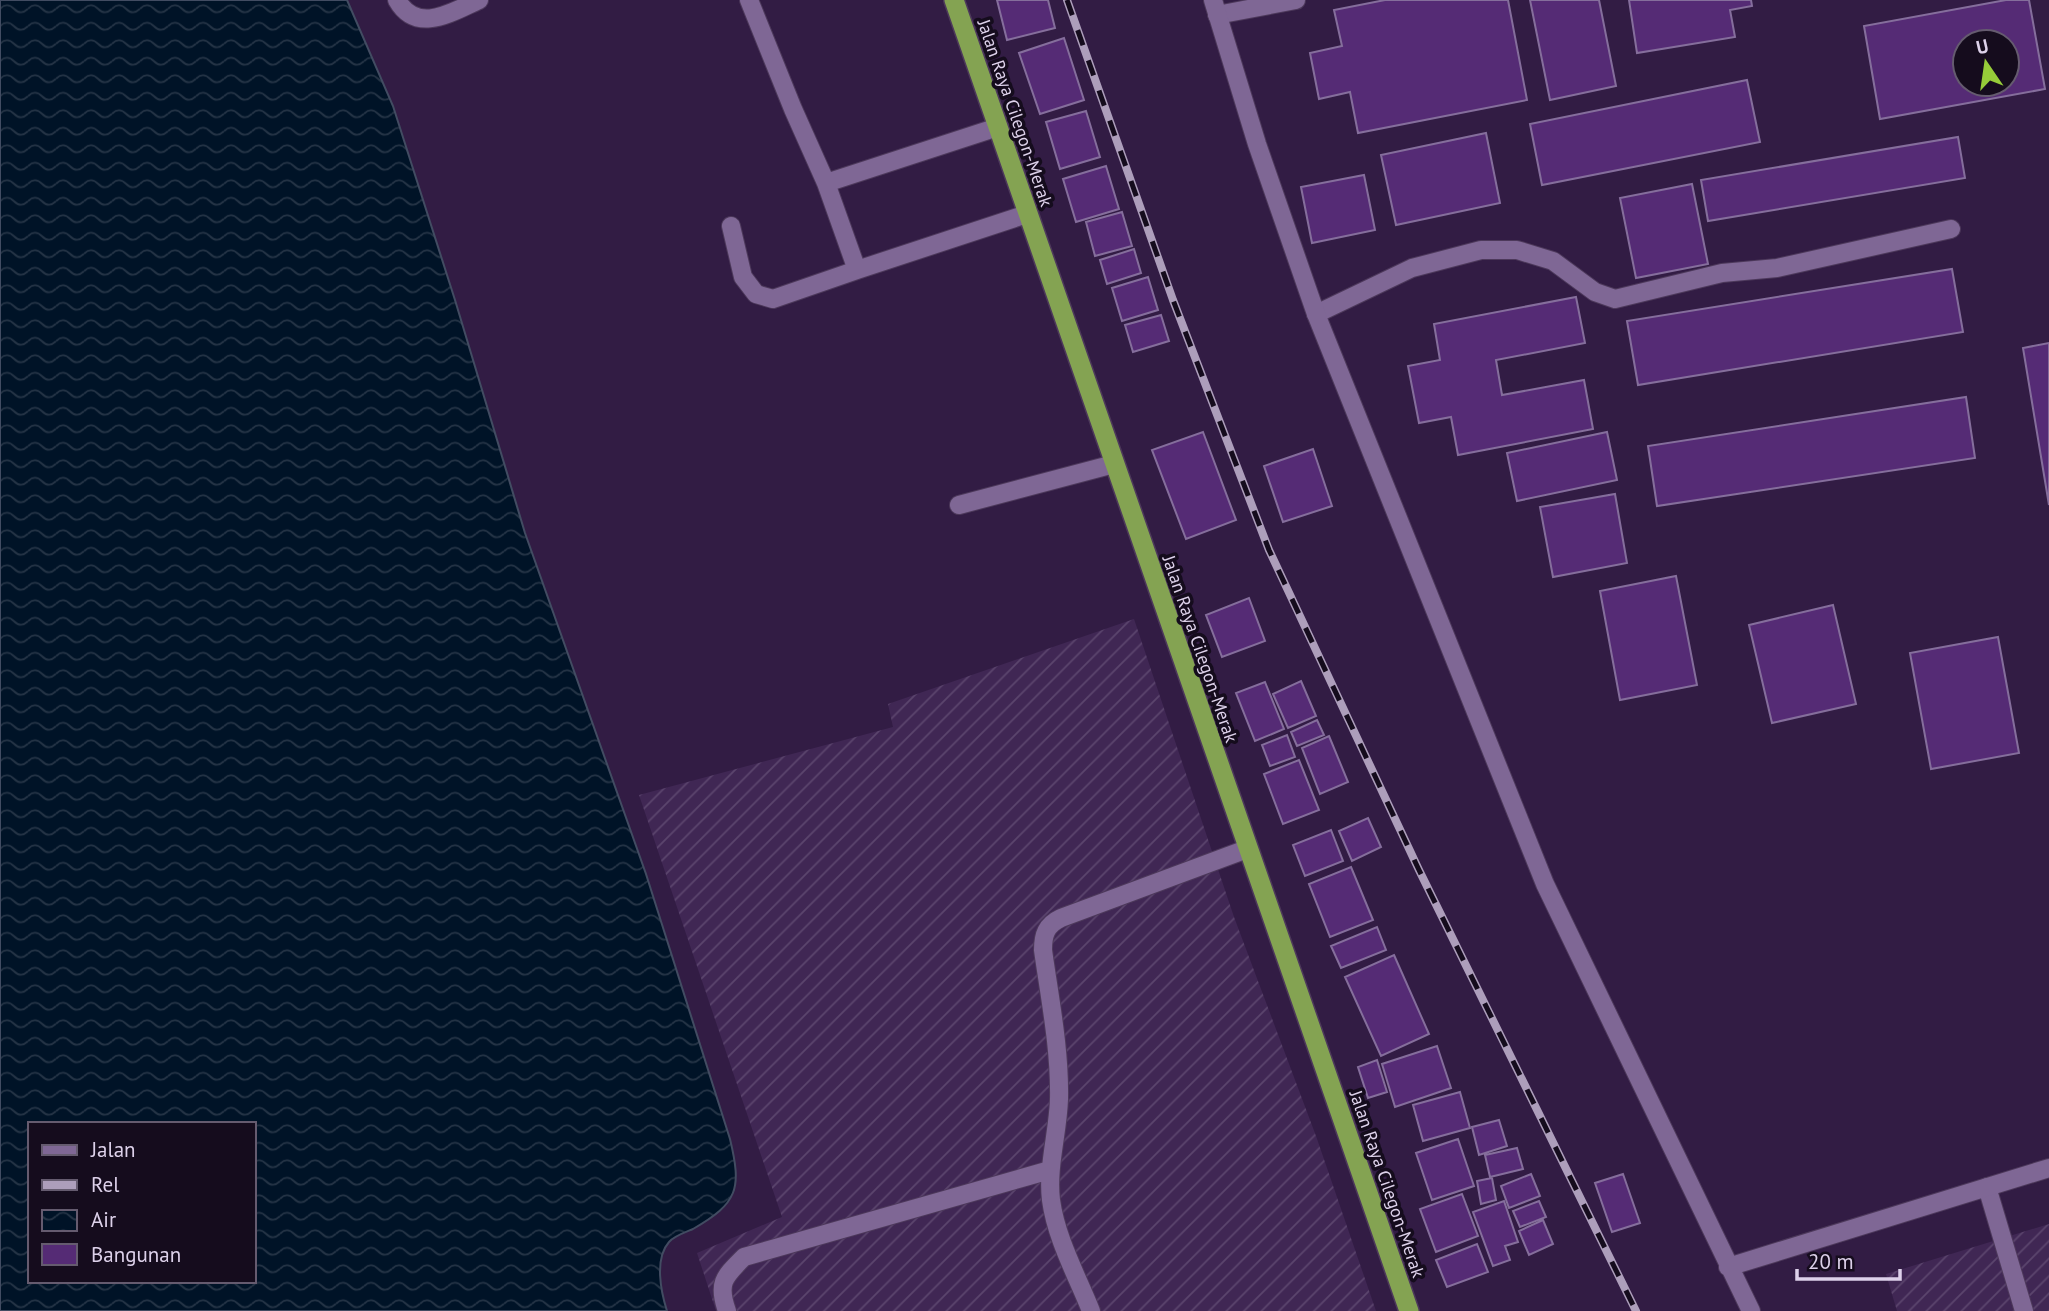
<svg xmlns="http://www.w3.org/2000/svg" width="2049" height="1311" font-family="'PT Sans',sans-serif">
<style>
.industrial{fill:url(#industrial-furrows)}
.water{fill:url(#water-waves);stroke:#424c62;stroke-width:2;fill-rule:evenodd}
.building{fill:#552b75;stroke:#856e9c;stroke-width:2;fill-rule:evenodd}
.lines{fill:none;stroke-linecap:round;stroke-linejoin:round}
.service-casing{stroke:#4d395b;stroke-width:20}
.minor-casing{stroke:#4d395b;stroke-width:20}
.trunk-casing{stroke:#4d395b;stroke-width:22}
.service{stroke:#7f6795;stroke-width:18}
.minor{stroke:#7f6795;stroke-width:18}
.trunk{stroke:#84a352;stroke-width:19}
.rail-casing{stroke:#ad9ebb;stroke-width:8}
.rail{stroke:#150c1d;stroke-width:5;stroke-dasharray:16;stroke-linecap:butt}
.labels{text-anchor:middle;stroke-width:7;stroke-linejoin:round;paint-order:stroke}
.street-label{font-size:18px;fill:#ddd1ea;stroke:#150c1d}
</style>
<defs>
<pattern id="industrial-furrows" width="10" height="10" patternUnits="userSpaceOnUse" patternTransform="scale(1.75)"><rect width="10" height="10" fill="#402754"/><path d="M-1 1l2-2M0 10L10 0M9 11l2-2" fill="none" stroke="#5b456d"/></pattern>
<pattern id="water-waves" width="16" height="10" patternUnits="userSpaceOnUse" patternTransform="scale(1.75)"><rect width="16" height="10" fill="#001327"/><path d="M0 5q4-4 8 0t8 0" fill="none" stroke="#253446"/></pattern>
</defs>
<rect width="100%" height="100%" fill="#321c44"/>
<!-- industrial -->
<path class="industrial" d="M1134,619L1234,917L1316,1136L1376,1311H716L697,1253L782,1217L639,795L893,727L888,704Z
M2049,1224V1311H1897L1886,1274Z"/>
<!-- water -->
<path class="water" d="M0,0H347L393,106L455,300L525,533L646,874L730,1139C742,1189 738,1203 693,1229C686,1232 674,1236 669,1242C654,1259 661,1292 667,1311H0ZM30,1124H254V1281H30Z"/>
<!-- building -->
<path class="building" d="M997,0H1048L1055,28L1007,40Z
M1385,0H1508L1527,100L1358,133L1350,92L1319,99L1310,53L1342,46L1334,10Z
M1530,0H1599L1616,86L1550,100Z
M1629,0H1751L1752,6L1730,10L1735,37L1637,53Z
M2006,0H2029L2045,89L1880,119L1864,26ZM1965,42H2007V84H1965Z
M1064,38L1084,100L1040,114L1019,53Z
M1747,80L1760,142L1542,185L1530,124Z
M1086,111L1100,157L1060,169L1046,122Z
M1486,133L1500,203L1396,225L1381,155Z
M1958,137L1965,178L1708,221L1701,180Z
M1106,166L1119,209L1076,222L1063,179Z
M1364,175L1375,230L1312,243L1301,187Z
M1692,184L1708,264L1636,278L1620,198Z
M1122,212L1132,246L1095,256L1086,222Z
M1134,249L1141,273L1107,284L1100,260Z
M1952,269L1963,332L1638,385L1627,321Z
M1148,277L1158,310L1122,321L1112,288Z
M1576,297L1585,343L1496,360L1502,395L1584,380L1593,429L1458,455L1451,417L1419,423L1408,366L1440,360L1434,324Z
M1161,315L1169,341L1133,352L1125,325Z
M2049,343V505L2023,348Z
M1966,397L1975,458L1657,506L1648,446Z
M1203,432L1236,520L1186,539L1152,450Z
M1607,432L1617,480L1517,501L1507,453Z
M1313,449L1332,506L1283,522L1264,466Z
M1615,494L1627,563L1553,577L1540,507Z
M1676,576L1697,685L1620,700L1600,591Z
M1249,598L1265,641L1222,657L1206,615Z
M1833,605L1856,704L1772,723L1749,625Z
M1998,637L2019,753L1931,769L1910,653Z
M1301,681L1316,716L1288,728L1273,694Z
M1265,682L1284,729L1255,741L1236,693Z
M1317,720L1324,735L1297,746L1291,732Z
M1287,735L1295,757L1270,766L1262,745Z
M1329,736L1348,782L1320,794L1302,748Z
M1299,760L1319,810L1283,824L1264,774Z
M1368,818L1381,847L1352,861L1339,831Z
M1331,830L1343,861L1305,876L1293,845Z
M1351,867L1373,920L1330,937L1309,884Z
M1377,927L1386,950L1341,968L1331,946Z
M1394,955L1429,1034L1381,1056L1345,977Z
M1437,1046L1451,1088L1395,1107L1382,1064Z
M1377,1060L1387,1092L1368,1098L1358,1067Z
M1460,1092L1470,1128L1423,1141L1413,1105Z
M1499,1120L1507,1146L1479,1155L1472,1127Z
M1458,1139L1474,1186L1432,1200L1416,1153Z
M1517,1148L1523,1169L1490,1177L1485,1155Z
M1531,1174L1540,1196L1509,1208L1501,1186Z
M1623,1174L1640,1223L1612,1232L1595,1183Z
M1492,1178L1496,1200L1481,1204L1477,1181Z
M1462,1194L1478,1236L1436,1252L1420,1209Z
M1504,1201L1518,1242L1505,1246L1510,1260L1493,1266L1473,1212Z
M1539,1201L1546,1217L1520,1227L1513,1211Z
M1543,1220L1553,1244L1529,1255L1519,1231Z
M1477,1244L1488,1272L1447,1287L1436,1260Z"/>
<g class="lines">
<!-- service casing -->
<g class="service-casing">
<path id="service" d="M397,0C417,35 452,12 479,0
M749,0L793,109L826,183L857,270L1027,214
M1217,15L1296,0
M826,183L998,127
M731,226L743,277L756,294L773,299L857,270
M1316,314L1412,268L1481,250H1517L1553,261L1595,292L1615,299L1722,273L1777,268L1951,229
M959,505L1114,464
M1987,1187L2024,1311
M727,1311C717,1283 724,1277 744,1257L1050,1170
M1091,1311C1077,1276 1056,1238 1051,1200C1047,1167 1058,1133 1059,1099C1060,1049 1050,1000 1043,950C1043,935 1046,925 1061,918L1247,849"/>
</g>
<!-- minor casing -->
<g class="minor-casing">
<path id="minor" d="M1213,0L1257,144L1316,314L1545,884L1751,1311
M1728,1267L2049,1168"/>
</g>
<!-- trunk casing -->
<g class="trunk-casing">
<path id="trunk" d="M954,0L1409,1311"/>
</g>
<!-- service -->
<use href="#service" class="service"/>
<!-- minor -->
<use href="#minor" class="minor"/>
<!-- trunk -->
<use href="#trunk" class="trunk"/>
<!-- rail casing -->
<g class="rail-casing">
<path id="rail" d="M1067,0L1173,300L1269,550L1419,870L1636,1311"/>
</g>
<!-- rail -->
<use href="#rail" class="rail"/>
</g>
<g class="labels">
<!-- street labels -->
<g class="street-label">
<text transform="translate(1015 113) rotate(71)" y="6">Jalan Raya Cilegon-Merak</text>
<text transform="translate(1200 649) rotate(71)" y="6">Jalan Raya Cilegon-Merak</text>
<text transform="translate(1387 1184) rotate(71)" y="6">Jalan Raya Cilegon-Merak</text>
</g>
</g>
<!-- legend -->
<rect x="28" y="1122" width="228" height="161" fill="#150c1d" stroke="#655b6f" stroke-width="2"/>
<rect x="42" y="1145" width="35" height="10" fill="#7f6795" stroke="#655b6f" stroke-width="2"/>
<text x="91" y="1157" font-size="21" fill="#ddd1ea">Jalan</text>
<rect x="42" y="1180" width="35" height="10" fill="#ad9ebb" stroke="#655b6f" stroke-width="2"/>
<text x="91" y="1192" font-size="21" fill="#ddd1ea">Rel</text>
<rect x="42" y="1210" width="35" height="21" fill="url(#water-waves)" stroke="#655b6f" stroke-width="2"/>
<text x="91" y="1227" font-size="21" fill="#ddd1ea">Air</text>
<rect x="42" y="1244" width="35" height="21" fill="#552b75" stroke="#655b6f" stroke-width="2"/>
<text x="91" y="1262" font-size="21" fill="#ddd1ea">Bangunan</text>
<!-- north arrow -->
<g transform="translate(1986 63) rotate(347)"><circle r="33" fill="#150c1d" stroke="#655b6f" stroke-width="2"/>
<path d="M0-5L12 26L0 18L-12 26Z" fill="#96cc39"/>
<text y="-10" font-size="19" font-weight="bold" text-anchor="middle" fill="#ddd1ea">U</text>
</g>
<!-- scale -->
<path d="M1797 1269v10h103v-10" fill="none" stroke="#ddd1ea" stroke-width="3.5"/>
<text x="1808" y="1269" font-size="21" fill="#ddd1ea" stroke="#150c1d" stroke-width="5" paint-order="stroke">20 m</text>
</svg>
